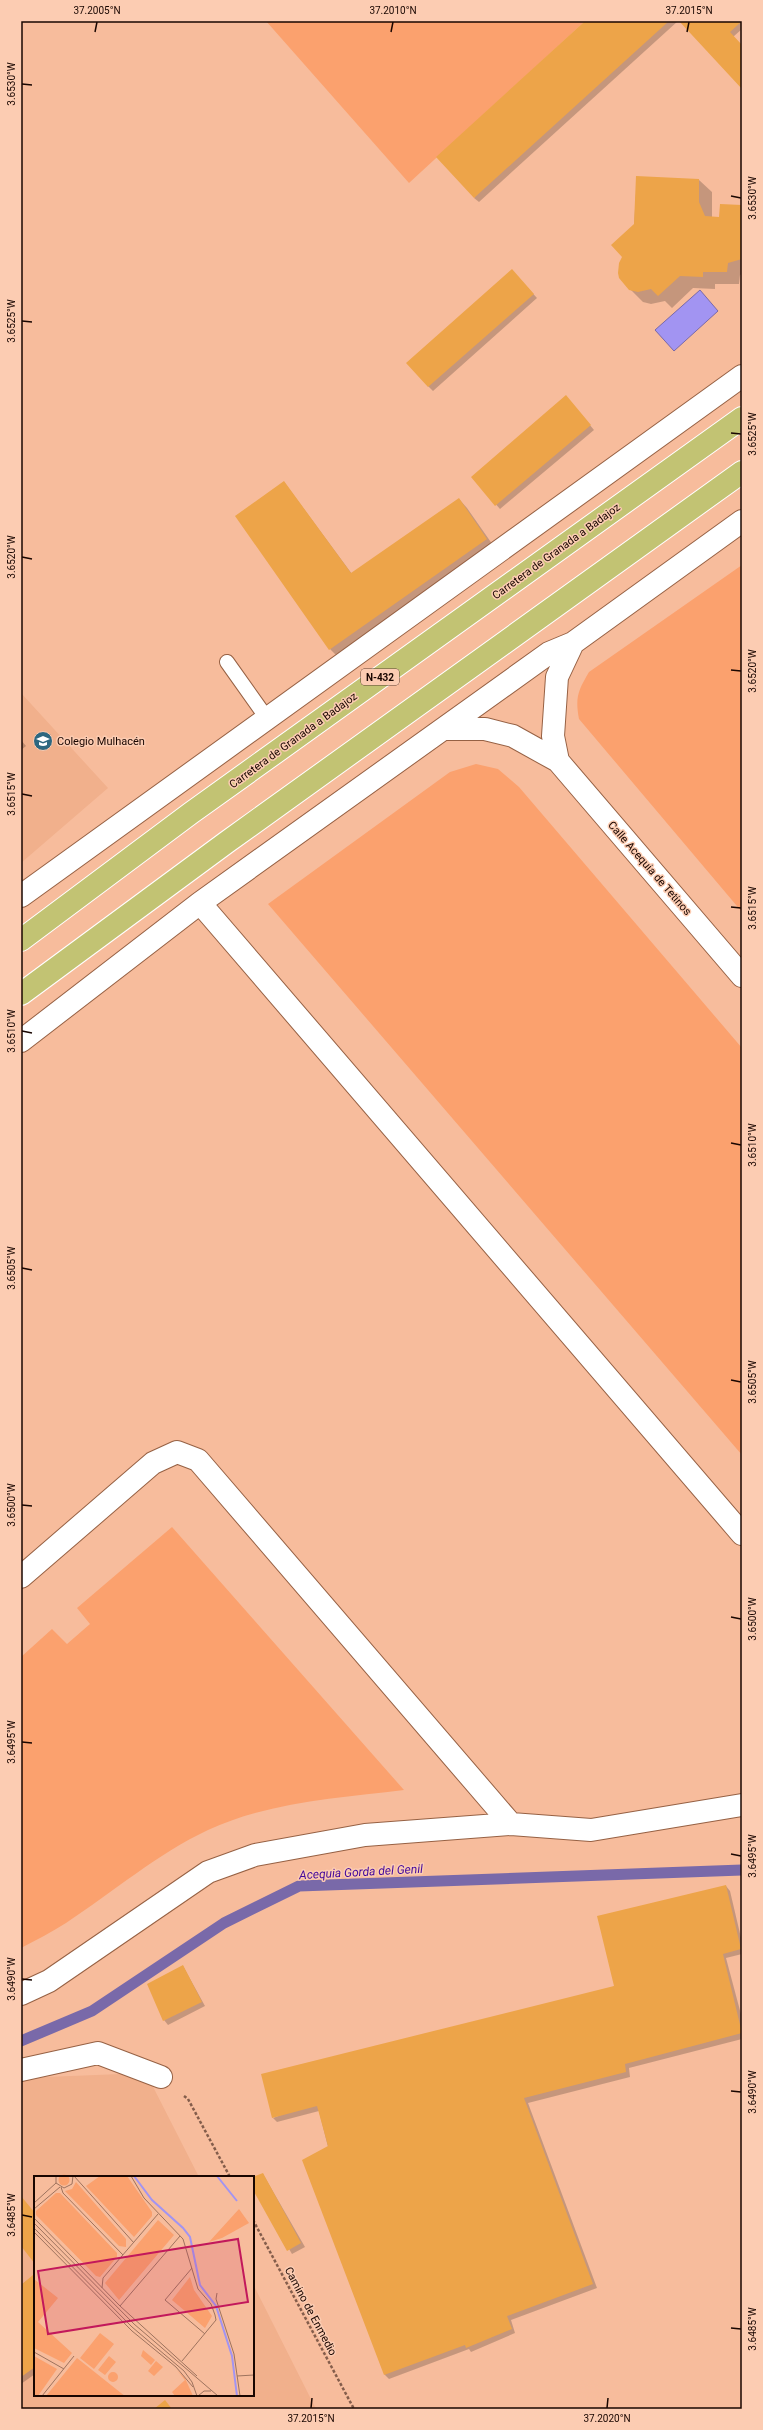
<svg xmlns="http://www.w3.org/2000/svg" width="763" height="2430" font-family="Roboto,sans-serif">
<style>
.built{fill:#f1b08c}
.green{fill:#fba16e}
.water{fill:#a294f2;stroke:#7969a9}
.shadow{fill:#0003}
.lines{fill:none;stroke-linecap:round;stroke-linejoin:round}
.stream{stroke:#7969a9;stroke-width:11}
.building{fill:#eda449}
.service-casing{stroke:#966144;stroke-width:16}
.minor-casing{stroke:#966144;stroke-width:24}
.trunk-casing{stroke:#fff;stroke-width:24}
.path{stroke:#845d4b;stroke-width:2.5;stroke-dasharray:3 2;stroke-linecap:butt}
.service{stroke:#fff;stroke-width:14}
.minor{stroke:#fff;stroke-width:22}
.trunk{stroke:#c2c373;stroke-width:22}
.ticks{fill:none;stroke:#190600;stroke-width:1.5}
.labels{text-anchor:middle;stroke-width:3;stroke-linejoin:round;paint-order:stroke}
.shield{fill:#fcccb2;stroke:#5d4135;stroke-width:1}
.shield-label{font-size:10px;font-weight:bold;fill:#190600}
.street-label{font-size:11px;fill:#190600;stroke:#fcccb2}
.poi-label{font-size:11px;fill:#190600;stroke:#fcccb2;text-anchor:start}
.water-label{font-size:12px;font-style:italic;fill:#44089c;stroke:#fcccb2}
.inset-river{fill:none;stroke:#a294f2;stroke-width:2}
.inset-road{fill:none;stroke:#9e735e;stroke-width:1}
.view{fill:#c2185b;fill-opacity:0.15;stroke:#c2185b;stroke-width:2}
.inset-edge{fill:none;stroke:#190600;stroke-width:2}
.neatline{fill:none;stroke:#190600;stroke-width:1.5}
.ticks-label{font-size:10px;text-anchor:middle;fill:#190600}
</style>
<rect width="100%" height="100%" fill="#f7bc9c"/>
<!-- built -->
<path class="built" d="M21,693L108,788L21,863Z
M146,2073L199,2177H35V2395H253V2284L316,2409H21V2078Z"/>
<!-- green -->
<path class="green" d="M266,21H585L409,183Z
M742,565V912L579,719C575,697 578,691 589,672Z
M476,764L498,769L519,787L742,1048V1455L268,904L450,772Z
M172,1527L404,1790C339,1798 268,1802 208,1830C157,1854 113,1892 66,1923C52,1932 36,1940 21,1948V1657L52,1629L67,1644L90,1624L77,1608Z"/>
<!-- water -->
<path class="water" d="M700,290L718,311L674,351L655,330Z"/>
<!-- shadow -->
<path class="shadow" d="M587,21H678L479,202L474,198Z
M680,21H742V29L733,37L742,46V87Z
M637,177L699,180L712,192V217L720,218L742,206V274L740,275L739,284H715V289L693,288L672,308L665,301L651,304L643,302L630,289Z
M516,275L537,298L433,391L428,386Z
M570,401L594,430L500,509L472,477Z
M284,482L352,574L459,499L467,508L495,548L339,658L330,649Z
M21,740L26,746L21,750Z
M726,1886L730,1891L742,1942V1954L726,1958L742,2018V2039L629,2068L630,2077L528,2103L597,2288L511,2320L515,2333L471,2352L469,2349L389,2379L385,2375L319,2111L277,2122L273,2118L615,1986Z
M183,1966L205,2006L168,2025L164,2020Z
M263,2174L305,2247L292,2254L253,2188V2178Z
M33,2276L35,2374L21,2384V2285Z"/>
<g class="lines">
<!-- stream -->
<path class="stream" d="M21,2041L92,2011L224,1923L299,1886L742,1870"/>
</g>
<!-- building -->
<path class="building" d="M585,21H669L474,198L436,157Z
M679,21H742L730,32L742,45V89Z
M636,176L699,179V202L705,216L719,217L720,204L742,205V259L728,263L727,272H703V277L680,276L658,296L651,289L638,292L629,290L619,278L618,273L619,263L622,257L611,245L634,224Z
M512,269L534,294L428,387L406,363Z
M566,395L591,425L495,506L471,477Z
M284,481L351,573L459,498L487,539L329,650L235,516Z
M726,1885L741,1949L723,1954L742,2033L625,2064L626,2072L524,2098L593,2284L507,2316L512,2329L466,2348L465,2345L384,2375L302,2160L328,2146L317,2106L272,2118L261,2074L614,1986L597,1916Z
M183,1965L202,2002L163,2021L147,1984Z
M263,2173L301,2243L287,2251L253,2190V2177Z
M21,2196L35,2213V2264L21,2246Z
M33,2275L35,2367L21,2377V2285Z
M165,2400L172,2409H154Z"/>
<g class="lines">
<!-- service casing -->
<g class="service-casing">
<path id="service" d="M227,662L266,717"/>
</g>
<!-- minor casing -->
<g class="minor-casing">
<path id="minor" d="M443,729H485L513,736L558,761L742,976
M558,761L553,736L557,677L573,643
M21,896L742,376
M200,903L742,1534
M21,1041L200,903L549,653L573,643L742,521
M21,1577L153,1463L177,1452L198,1460L511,1824
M21,1994L49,1981L208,1872L255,1855L365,1835L511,1824L591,1830L742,1805
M21,2070L98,2053L161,2077"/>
</g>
<!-- trunk casing -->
<g class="trunk-casing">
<path id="trunk" d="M21,940L191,813L742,418
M21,994L227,842L742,472"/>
</g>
<!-- path -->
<path class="path" d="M184,2096L188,2099L230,2177
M253,2220L354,2409"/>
<!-- service -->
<use href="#service" class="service"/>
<!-- minor -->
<use href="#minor" class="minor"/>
<!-- trunk -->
<use href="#trunk" class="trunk"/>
</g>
<!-- ticks -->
<path class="ticks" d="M95,32L97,22M391,32L393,22M687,32L689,22M22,84L32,85M731,196L741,198M22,321L32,322M731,433L741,434M22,557L32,559M731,670L741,671M22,794L32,796M731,907L741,908M22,1031L32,1033M731,1143L741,1145M22,1268L32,1270M731,1380L741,1382M22,1505L32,1506M731,1617L741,1619M22,1742L32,1743M731,1854L741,1856M22,1979L32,1980M731,2091L741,2092M22,2215L32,2217M731,2328L741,2329M311,2408L312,2398M607,2408L608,2398"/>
<!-- icons -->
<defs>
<g id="school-disc" transform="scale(1)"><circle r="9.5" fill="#2d6780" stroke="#fcccb2"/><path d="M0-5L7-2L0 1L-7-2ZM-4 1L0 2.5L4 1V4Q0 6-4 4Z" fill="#fff"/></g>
</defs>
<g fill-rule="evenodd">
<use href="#school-disc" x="43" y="741"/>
</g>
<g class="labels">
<!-- shield labels -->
<rect class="shield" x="361" y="669" width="38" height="16" rx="3"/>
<g class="shield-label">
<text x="380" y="681">N-432</text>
</g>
<!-- street labels -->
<g class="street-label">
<text transform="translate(556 551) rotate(-36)" y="4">Carretera de Granada a Badajoz</text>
<text transform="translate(293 740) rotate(-36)" y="4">Carretera de Granada a Badajoz</text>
<text transform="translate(650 868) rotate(49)" y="4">Calle Acequia de Tetinos</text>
<text transform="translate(311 2311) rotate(62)" y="4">Camino de Enmedio</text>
</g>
<!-- poi labels -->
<g class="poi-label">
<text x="57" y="745">Colegio Mulhacén</text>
</g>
<!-- water labels -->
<g class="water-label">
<text transform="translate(361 1872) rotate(-3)" y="4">Acequia Gorda del Genil</text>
</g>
</g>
<!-- overview -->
<g transform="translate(34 2176)">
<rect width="220" height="220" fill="#f7bc9c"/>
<path d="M24.5 4a5.5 5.5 0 1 1 11 0a5.5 5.5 0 1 1-11 0ZM66,0H93L118,36V40L100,61L52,10ZM42,6L92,63V71L85,70L31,15L38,13ZM22,17H26L83,77V81L66,101L62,100L2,39V35ZM205,33L215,47L188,62L175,66ZM124,44L140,59L85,124L71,107ZM156,101L160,114L178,140L171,152L138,124ZM0,103L24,122L4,146L38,177L30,187L0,172ZM66,157L80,168L60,193L46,182ZM109,174L121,184L117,189L107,180ZM0,180L23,193L4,220H0ZM75,180L82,186L71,199L64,194ZM43,182L87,217L91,220H12ZM122,185L129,191L120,200L114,195ZM143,194L151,202L159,220H141L138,216L151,204ZM74 201a5 5 0 1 1 10 0a5 5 0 1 1-10 0Z" fill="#fba16e"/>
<path class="inset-river" d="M100,0L118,24L149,52L156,61L166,109L182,130L198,180L203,220M183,0L203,25"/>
<path class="inset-road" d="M22,0V7L30,12L38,8L39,0M40,0L100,67M97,0L110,22L149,63L164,113L177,128L181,139L182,144L148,185M27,11L29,17L89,79M0,27L22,7M0,33L26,11M0,42L86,130L163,200M0,47L100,148L184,220M0,52L98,151L150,195L158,206L163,220M0,56L98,155L142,191L159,211M158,92L131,124L171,158M68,112L69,102L124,38M183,117L182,123L200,178L206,220M86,130L146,60M0,176L30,193M203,200L220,199M8,220L40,180M164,220L170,215H177"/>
<path class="view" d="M204,63L214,126L14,158L4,95Z"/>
<rect width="220" height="220" class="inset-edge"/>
</g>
<!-- border -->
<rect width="763" height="2430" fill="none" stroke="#fcccb2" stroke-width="44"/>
<rect x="22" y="22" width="719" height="2386" class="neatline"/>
<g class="ticks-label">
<text x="97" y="14">37.2005°N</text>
<text x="393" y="14">37.2010°N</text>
<text x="689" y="14">37.2015°N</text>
<text transform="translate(11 84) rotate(-90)" y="4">3.6530°W</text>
<text transform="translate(752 198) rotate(-90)" y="4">3.6530°W</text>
<text transform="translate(11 321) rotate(-90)" y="4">3.6525°W</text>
<text transform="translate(752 434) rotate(-90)" y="4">3.6525°W</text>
<text transform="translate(11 557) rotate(-90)" y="4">3.6520°W</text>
<text transform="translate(752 671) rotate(-90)" y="4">3.6520°W</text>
<text transform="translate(11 794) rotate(-90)" y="4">3.6515°W</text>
<text transform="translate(752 908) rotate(-90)" y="4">3.6515°W</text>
<text transform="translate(11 1031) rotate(-90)" y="4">3.6510°W</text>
<text transform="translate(752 1145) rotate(-90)" y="4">3.6510°W</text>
<text transform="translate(11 1268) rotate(-90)" y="4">3.6505°W</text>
<text transform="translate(752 1382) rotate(-90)" y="4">3.6505°W</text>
<text transform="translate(11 1505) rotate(-90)" y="4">3.6500°W</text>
<text transform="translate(752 1619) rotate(-90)" y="4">3.6500°W</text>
<text transform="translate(11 1742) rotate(-90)" y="4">3.6495°W</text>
<text transform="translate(752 1856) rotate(-90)" y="4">3.6495°W</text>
<text transform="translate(11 1979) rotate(-90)" y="4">3.6490°W</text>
<text transform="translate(752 2092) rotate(-90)" y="4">3.6490°W</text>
<text transform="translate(11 2215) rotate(-90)" y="4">3.6485°W</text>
<text transform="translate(752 2329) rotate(-90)" y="4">3.6485°W</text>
<text x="311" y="2422">37.2015°N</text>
<text x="607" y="2422">37.2020°N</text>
</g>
</svg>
